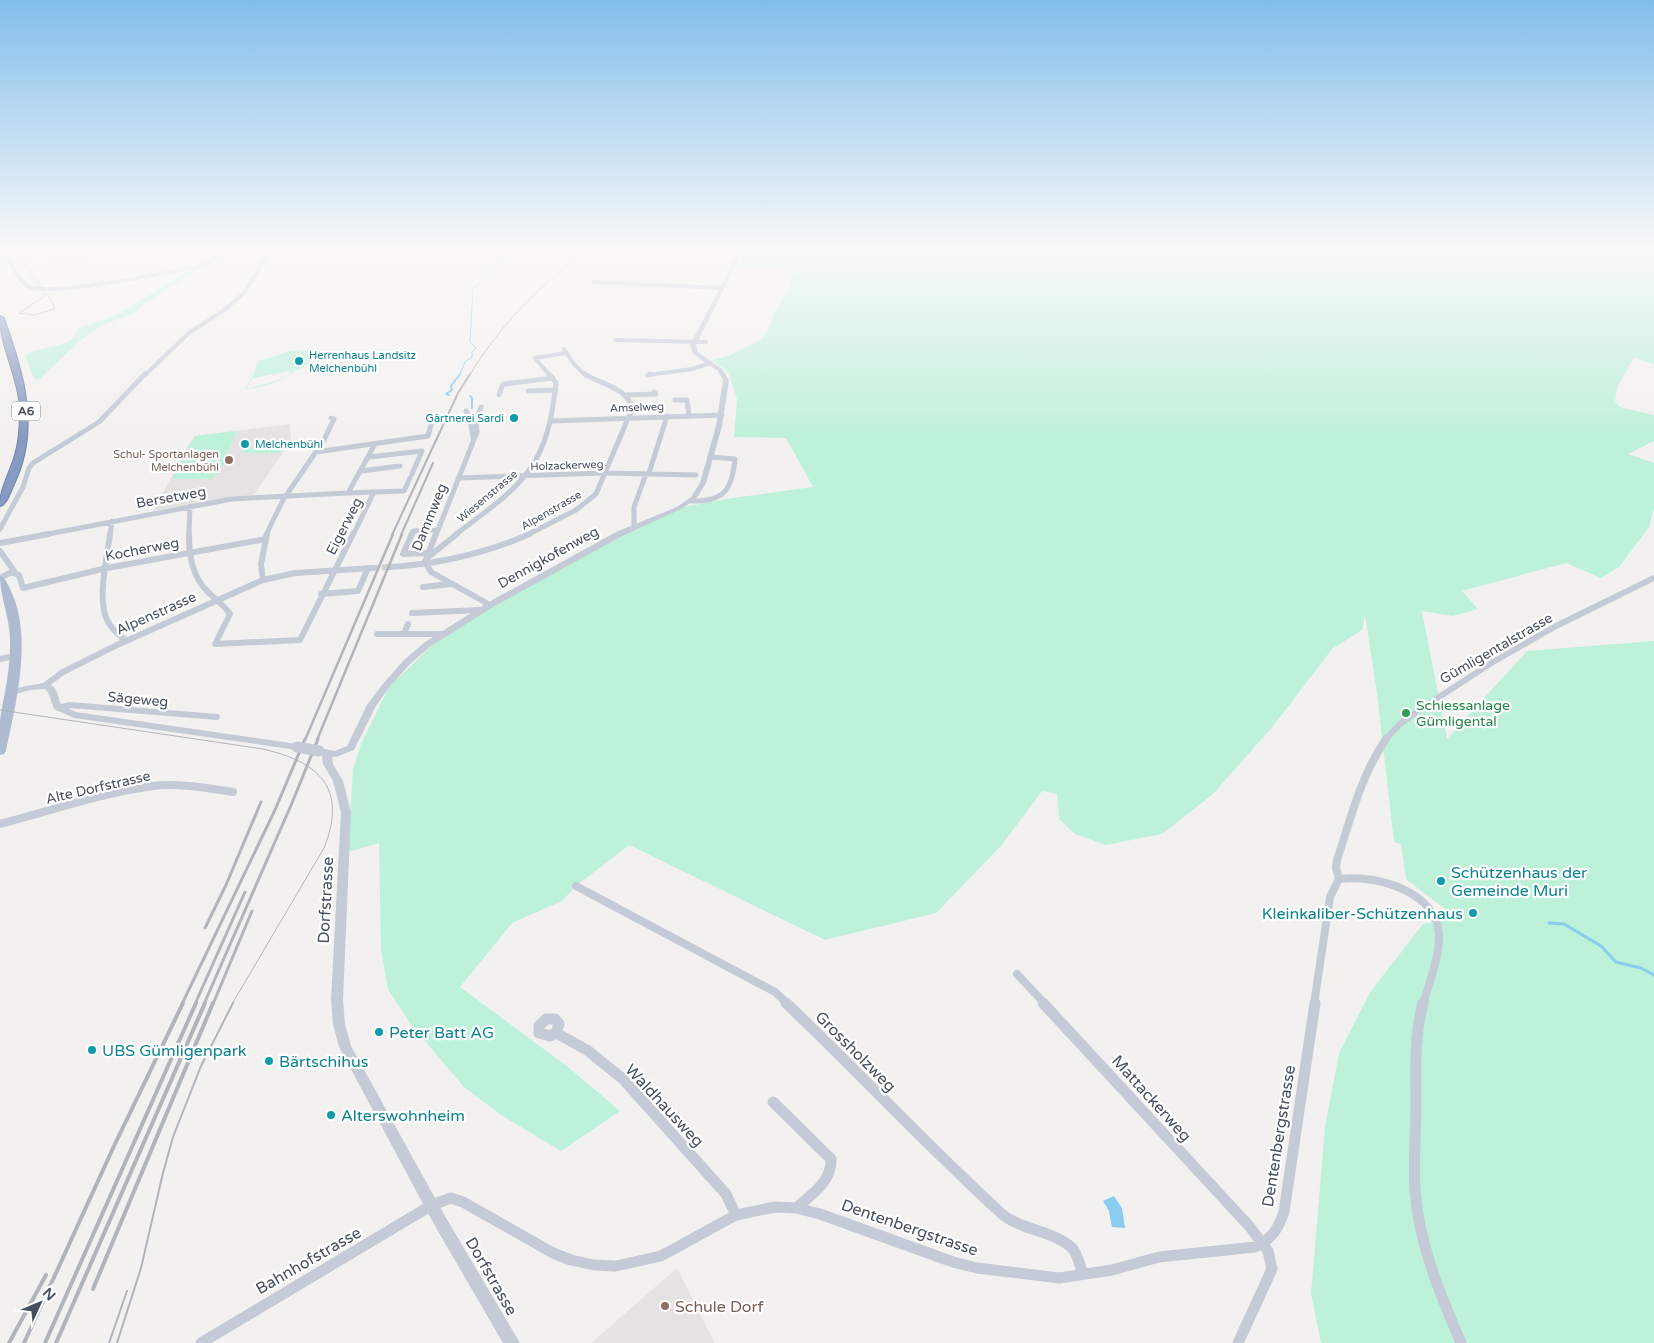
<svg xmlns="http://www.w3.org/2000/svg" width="1654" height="1343" font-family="'Varela Round',sans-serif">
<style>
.education{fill:#e4e2e2}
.green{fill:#bef1d9;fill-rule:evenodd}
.water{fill:#89ccf0}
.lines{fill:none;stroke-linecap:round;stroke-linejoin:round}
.stream-far2{stroke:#89ccf0;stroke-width:1}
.stream-far1{stroke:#89ccf0;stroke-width:2}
.stream{stroke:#89ccf0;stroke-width:3}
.minor-tunnel{stroke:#d1d1d3;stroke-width:6;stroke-dasharray:6 3;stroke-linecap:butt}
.motorway-casing{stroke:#7285ad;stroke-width:2}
.minor-far4{stroke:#c4cad6;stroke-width:4}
.minor-far3{stroke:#c4cad6;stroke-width:5}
.minor-far2{stroke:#c4cad6;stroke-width:6}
.minor-far1{stroke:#c4cad6;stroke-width:8}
.minor{stroke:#c4cad6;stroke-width:11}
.tertiary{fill:#c4cad6;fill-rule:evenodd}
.primary{fill:#afbbd0;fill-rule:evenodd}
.motorway{fill:#879ac1;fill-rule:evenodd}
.tram-far1{stroke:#b2b4bb;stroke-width:1}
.tram{stroke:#b2b4bb;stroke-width:2}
.rail-far4{stroke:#b2b4bb;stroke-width:1}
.rail-far3{stroke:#b2b4bb;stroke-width:2}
.rail-far2{stroke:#b2b4bb;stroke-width:2.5}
.rail-far1{stroke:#b2b4bb;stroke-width:3}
.rail{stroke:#b2b4bb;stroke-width:4}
.tertiary-bridge{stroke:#c4cad6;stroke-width:11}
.culture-dot{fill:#0f9aa8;stroke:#fff;stroke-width:2}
.education-dot{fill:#8d6e63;stroke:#fff;stroke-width:2}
.leisure-dot{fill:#2e9e5b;stroke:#fff;stroke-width:2}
.labels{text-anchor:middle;stroke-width:4.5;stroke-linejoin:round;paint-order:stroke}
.far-culture-label{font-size:11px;fill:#0d838f;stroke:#fff;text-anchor:start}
.far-street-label{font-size:11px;fill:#47505f;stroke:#fff}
.far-education-label{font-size:11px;fill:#785e54;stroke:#fff;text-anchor:end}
.shield{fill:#fff;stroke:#7e848f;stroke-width:1}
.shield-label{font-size:12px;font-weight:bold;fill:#47505f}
.street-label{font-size:14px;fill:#47505f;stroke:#fff}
.leisure-label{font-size:14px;fill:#27864d;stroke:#fff;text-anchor:start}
.near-culture-label{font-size:16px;fill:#0d838f;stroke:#fff;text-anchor:start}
.near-street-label{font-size:16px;fill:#47505f;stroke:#fff}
.near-education-label{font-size:16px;fill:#785e54;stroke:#fff;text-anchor:start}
</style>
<rect width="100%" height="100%" fill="#f3f1f0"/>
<!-- education -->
<path class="education" d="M38,251H123L55,265Z
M290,424L291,441L254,495L153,511L194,436Z
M677,1268L715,1343H591Z"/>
<!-- green -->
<path class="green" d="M746,251H802L801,254L804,251H1648L1654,254V364L1634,358L1618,385L1615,401L1619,407L1654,415V441L1628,454L1654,463V507L1649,527L1619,567L1601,578L1566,563L1462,591L1478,609L1453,616L1422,611L1447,739L1527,651L1654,641V1343H1321L1311,1294L1325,1127L1339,1053L1371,991L1423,924L1449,919L1463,923L1406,879L1401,844L1394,842L1377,693L1365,615L1362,630L1332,649L1274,725L1213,794L1162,834L1106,845L1075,834L1059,819L1057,794L1042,791L1001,846L936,913L825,940L629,845L576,886L562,901L512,923L460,987L568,1067L620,1111L561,1151L501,1115L464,1087L412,1026L388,989L381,949L379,843L348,852L353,769L361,744L389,687L449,629L619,534L679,508L726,499L813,487L786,438L734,437L737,399L728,372L712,360L728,356L760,340L767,333L774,313L789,288L794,269L738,267Z
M200,268L183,280L170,286L154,299L146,302L135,313L103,325L82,339L38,380L33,378L26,357L28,353C44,346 73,349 78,328L115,316L192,269Z
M310,350L311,363L276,381L245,389L252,378L258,361L291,351ZM291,371C283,383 259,387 246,389L253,378Z
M237,431L226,455H231L212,479H172L195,436Z
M263,442H289L280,453H242L246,448H257Z"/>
<!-- water -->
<path class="water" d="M1114,1196L1122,1208L1125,1228L1112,1227L1109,1211L1103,1201Z"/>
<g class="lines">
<!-- stream-far2 -->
<path class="stream-far2" d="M459,376L465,362L472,357V352L476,348L470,342L473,289L491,272L498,261L515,251"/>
<!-- stream-far1 -->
<path class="stream-far1" d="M449,395L446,394L452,390L451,386L460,374
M470,396L472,398V408"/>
<!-- stream -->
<path class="stream" d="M1549,923L1564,924L1601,946L1616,962L1641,968L1654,975"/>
<!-- minor-tunnel -->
<path class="minor-tunnel" d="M373,568L390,567"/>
<!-- motorway casing -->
<g class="motorway-casing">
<path id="motorway" d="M0,316L4,318C23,373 41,428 14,484C11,491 7,504 0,506C0,488 10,473 15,455C19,442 20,427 20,413C20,379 0,349 0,316Z"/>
</g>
<!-- minor-far4 -->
<path class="minor-far4" d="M4,251C9,260 19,282 27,286C47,298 168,272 197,267L206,264L216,256L238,251
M593,282L722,288
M615,340L706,342
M564,349L574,364L586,376
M648,375L692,369L710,363
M144,376L190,332L222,312L244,293L270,251
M550,376L535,358L566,353"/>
<!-- minor-far3 -->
<path class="minor-far3" d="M648,375L650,374
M528,391L556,390
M499,395L503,384L553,378
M626,395L656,394L654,392
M675,400H687L689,416
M466,411L470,416L473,438
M552,421L722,415
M316,452L428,436L431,425
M369,457L422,451L412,474
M361,471L400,466
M649,473L667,416
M458,478L604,473L696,475
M374,492L404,491L410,478
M691,501C724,502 732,490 735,459L710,457
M634,527V507L646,474
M0,529L23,487L29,468L33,463L99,422L145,374
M43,535L232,499L348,493
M110,535L112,521
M189,535L190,506
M266,535L283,500L324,440L334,419L331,418
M353,535L374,492L348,493L375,444
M411,535L413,531L437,530
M436,535L477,432L476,421L481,407
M455,535C521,485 547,471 556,383L549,374
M527,535L576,510L596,494L632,409C628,387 601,385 585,374"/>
<!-- minor-far2 -->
<path class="minor-far2" d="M110,534C107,558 97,598 107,620C111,629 119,635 126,641
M189,534C189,555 192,577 208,592C215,599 224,605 230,614L215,644L300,640L353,534
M412,534L403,554L428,553
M436,534L425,562L431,572L490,605
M0,543L49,534
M0,551L14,571L0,578
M427,558L457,534
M390,567C440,564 484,554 530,534
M13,573L19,575L23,588L107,568L266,539
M263,580L261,564L267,534
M423,587L452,584
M321,594L358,591L368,568
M412,613L480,610
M377,634H441
M404,634L408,624
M0,659L14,656
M44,686L63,672L117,645L263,580L295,573L373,568
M58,708L70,705L217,717
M1385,740L1400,724L1416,712L1493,662L1556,626L1654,578"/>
<!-- minor-far1 -->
<path class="minor-far1" d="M0,824C50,811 101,793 153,786C179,783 207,788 233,792
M1339,879L1336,868L1337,860C1351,818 1361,775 1386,739
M576,886L775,992L788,1004
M1017,974L1045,1004
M1314,1004L1330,897L1339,879C1375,874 1438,891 1439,936C1439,959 1429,983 1423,1004"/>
<!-- minor -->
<path class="minor" d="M786,1003C859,1072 927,1146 1002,1214C1020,1230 1056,1231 1073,1249C1078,1255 1080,1267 1083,1274
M1043,1003L1250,1227L1268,1251L1272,1269L1238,1343
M1423,1003C1414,1036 1416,1071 1416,1105C1416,1133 1413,1162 1415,1190C1419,1244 1440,1294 1461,1343
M546,1019H555L559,1024L556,1033L550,1036L539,1033V1026Z
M556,1033L587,1050L623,1079L726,1194L736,1215
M773,1102L831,1159C832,1182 811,1195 796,1208
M201,1343L432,1205L451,1198L463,1202L553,1253L571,1260L594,1265L616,1266L661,1256L736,1215L775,1207L796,1208L820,1214L953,1262L977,1268L1059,1278L1112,1270L1159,1257L1255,1247C1272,1239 1278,1229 1284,1212L1315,1003"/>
<!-- tertiary -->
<path class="tertiary" d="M739,251H743L696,345L698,352L722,369L729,380L722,426L706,483L696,499L681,509L622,536L493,607L431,646L410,664L388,689L376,706L354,750L336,757H332L333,764L343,781L351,812L343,1000L345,1024L351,1046L445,1216L520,1343H503L435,1226L339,1047L333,1024L331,1000L341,812L333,781L323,764L322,755L316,753L314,751L316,749L319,748L335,751L347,746L367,705L382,685L404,660L425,642L487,603L616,532L677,507L691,497L700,483L716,426L723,380L718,371L693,354L690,345Z
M43,683L53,686L57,692L61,705L76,712L297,744L300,745L302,747L300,749L297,750L74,718L54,709L48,692L45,689L31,690L11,695L7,692L11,689Z"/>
<!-- primary -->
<path class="primary" d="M0,576C6,578 8,585 11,591C33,637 16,703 6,751L4,754L0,755C0,744 0,732 0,720C4,694 11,668 10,640C10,618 0,598 0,576Z"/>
<!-- motorway -->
<use href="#motorway" class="motorway"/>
<!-- tram-far1 -->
<path class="tram-far1" d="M16,251L18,257L45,296L19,313L35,315L54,309V305L18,251
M0,710L263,749C319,762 348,788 324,848L232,1004"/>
<!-- tram -->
<path class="tram" d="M109,1343L127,1291
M117,1343L141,1268L163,1173L173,1137L201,1066L233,1003"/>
<!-- rail-far4 -->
<path class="rail-far4" d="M469,376C502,322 536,291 584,251"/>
<!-- rail-far3 -->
<path class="rail-far3" d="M392,535L458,393L470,374
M401,535L433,463"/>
<!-- rail-far2 -->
<path class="rail-far2" d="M305,740L393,534
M317,740L402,534"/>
<!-- rail-far1 -->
<path class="rail-far1" d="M205,928L226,885L261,802
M182,1004L275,810L305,739
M195,1004L245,892
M204,1004L292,803L318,739
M213,1004L252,911"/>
<!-- rail -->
<path class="rail" d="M93,1289L213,1003
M9,1343L46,1275
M24,1343L114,1146L183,1003
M45,1343L196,1003
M56,1343L205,1003"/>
<!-- tertiary-bridge -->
<path class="tertiary-bridge" d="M297,747L319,751"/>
</g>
<!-- sky -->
<linearGradient id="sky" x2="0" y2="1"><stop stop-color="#82beeb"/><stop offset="0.57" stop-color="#faf9f8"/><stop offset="1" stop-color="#faf9f8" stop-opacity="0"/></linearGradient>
<rect width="1654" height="439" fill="url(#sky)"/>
<!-- markers -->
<g class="culture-dot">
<circle cx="299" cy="361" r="5"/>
<circle cx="514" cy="418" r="5"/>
<circle cx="245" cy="444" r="5"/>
<circle cx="1441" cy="881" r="5"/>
<circle cx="1473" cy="913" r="5"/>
<circle cx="379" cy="1032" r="5"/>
<circle cx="92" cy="1050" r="5"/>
<circle cx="269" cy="1061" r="5"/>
<circle cx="331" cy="1115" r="5"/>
</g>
<g class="education-dot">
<circle cx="229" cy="460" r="5"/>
<circle cx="665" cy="1306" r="5"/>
</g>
<circle class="leisure-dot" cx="1406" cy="713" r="5"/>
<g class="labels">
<!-- far-culture labels -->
<g class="far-culture-label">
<text x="309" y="359">Herrenhaus Landsitz<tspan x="309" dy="13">Melchenbühl</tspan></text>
<text x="504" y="422" text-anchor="end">Gärtnerei Sardi</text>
<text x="255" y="448">Melchenbühl</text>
</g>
<!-- far-street labels -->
<g class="far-street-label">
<text transform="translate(637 407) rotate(-2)" y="4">Amselweg</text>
<text transform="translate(567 465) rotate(-2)" y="4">Holzackerweg</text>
<text transform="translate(487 496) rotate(-40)" y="4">Wiesenstrasse</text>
<text transform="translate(551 510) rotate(-30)" y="4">Alpenstrasse</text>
</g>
<!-- far-education labels -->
<g class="far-education-label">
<text x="219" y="458">Schul- Sportanlagen<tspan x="219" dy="13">Melchenbühl</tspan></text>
</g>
<!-- shield labels -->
<rect class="shield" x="12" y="401.5" width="28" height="19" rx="4"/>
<g class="shield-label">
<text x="26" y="415">A6</text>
</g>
<!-- street labels -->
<g class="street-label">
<text transform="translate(171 497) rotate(-10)" y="5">Bersetweg</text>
<text transform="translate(429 517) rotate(-68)" y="5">Dammweg</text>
<text transform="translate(344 526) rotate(-63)" y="5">Eigerweg</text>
<text transform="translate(142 549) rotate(-11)" y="5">Kocherweg</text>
<text transform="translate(548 557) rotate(-29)" y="5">Dennigkofenweg</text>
<text transform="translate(156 613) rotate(-24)" y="5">Alpenstrasse</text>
<text transform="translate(1496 648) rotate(-30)" y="5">Gümligentalstrasse</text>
<text transform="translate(138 699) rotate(5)" y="5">Sägeweg</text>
<text transform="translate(98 787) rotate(-13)" y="5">Alte Dorfstrasse</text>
</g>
<!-- leisure labels -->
<g class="leisure-label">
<text x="1416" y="710">Schiessanlage<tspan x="1416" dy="16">Gümligental</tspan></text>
</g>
<!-- near-culture labels -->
<g class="near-culture-label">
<text x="1451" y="878">Schützenhaus der<tspan x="1451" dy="18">Gemeinde Muri</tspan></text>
<text x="1463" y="919" text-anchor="end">Kleinkaliber-Schützenhaus</text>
<text x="389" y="1038">Peter Batt AG</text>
<text x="102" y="1056">UBS Gümligenpark</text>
<text x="279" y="1067">Bärtschihus</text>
<text x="341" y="1121">Alterswohnheim</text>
</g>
<!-- near-street labels -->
<g class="near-street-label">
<text transform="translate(325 900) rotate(-87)" y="6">Dorfstrasse</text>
<text transform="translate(856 1051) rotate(45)" y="6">Grossholzweg</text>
<text transform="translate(1152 1098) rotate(48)" y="6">Mattackerweg</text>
<text transform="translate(665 1105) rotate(47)" y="6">Waldhausweg</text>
<text transform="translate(1278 1136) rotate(-81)" y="6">Dentenbergstrasse</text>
<text transform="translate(910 1227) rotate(19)" y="6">Dentenbergstrasse</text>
<text transform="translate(308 1260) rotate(-30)" y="6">Bahnhofstrasse</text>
<text transform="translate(492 1276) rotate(60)" y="6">Dorfstrasse</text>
</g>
<!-- near-education labels -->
<g class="near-education-label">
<text x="675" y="1312">Schule Dorf</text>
</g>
</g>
<!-- north arrow -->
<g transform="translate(40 1303) rotate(46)" stroke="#ffffff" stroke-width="4" paint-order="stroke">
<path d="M0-4L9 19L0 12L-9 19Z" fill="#47505f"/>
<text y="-8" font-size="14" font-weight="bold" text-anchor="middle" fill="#47505f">N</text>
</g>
</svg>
